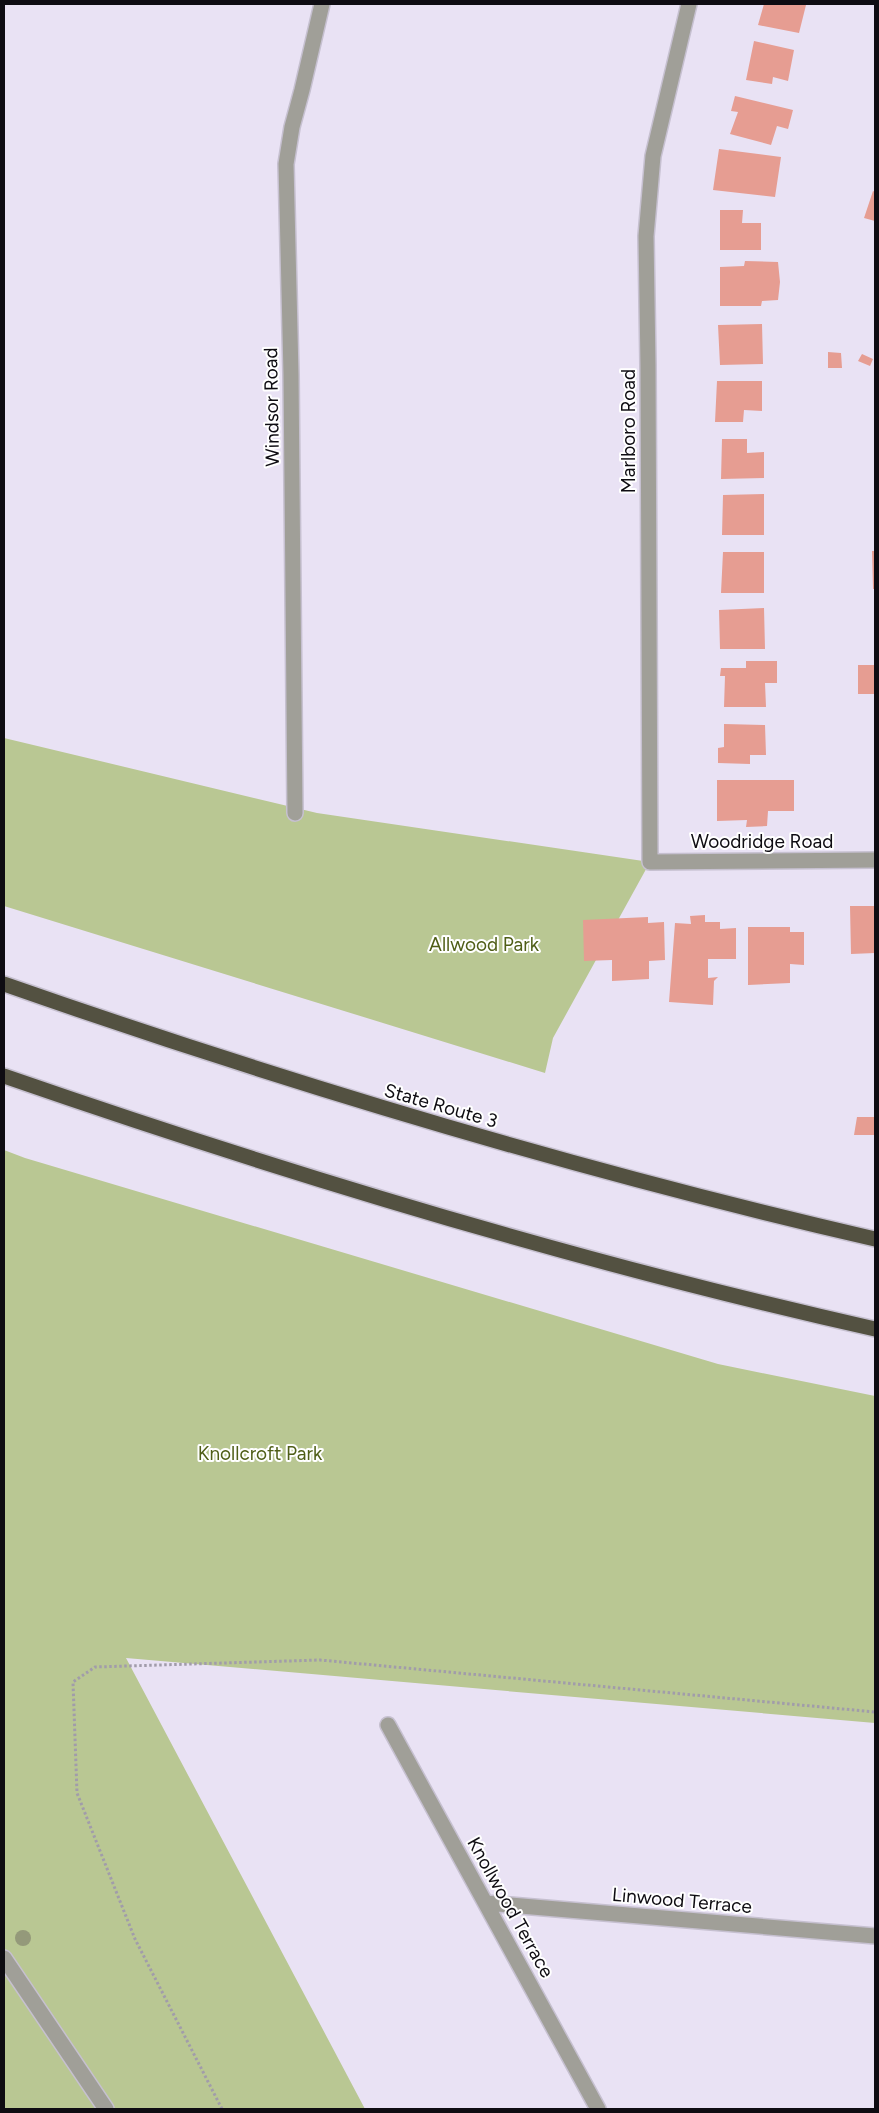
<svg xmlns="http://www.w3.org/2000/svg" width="879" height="2113" font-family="Figtree,sans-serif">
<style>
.green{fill:#b9c793}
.building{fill:#e69d92}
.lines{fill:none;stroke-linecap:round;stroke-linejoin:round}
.lane-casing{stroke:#c6c0d0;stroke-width:18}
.street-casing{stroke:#c6c0d0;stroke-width:18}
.highway-casing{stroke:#c6c0d0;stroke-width:18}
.path{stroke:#a19caa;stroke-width:3;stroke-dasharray:2.5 2.5;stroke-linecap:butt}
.lane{stroke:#a09f98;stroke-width:15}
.street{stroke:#a09f98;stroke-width:15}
.highway{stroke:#535141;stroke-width:15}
.tree{fill:#94997a}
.labels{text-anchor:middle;stroke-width:4;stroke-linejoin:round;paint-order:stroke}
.street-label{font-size:19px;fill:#0e0c12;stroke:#fff}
.park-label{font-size:19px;fill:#4f5e17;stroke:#fff}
</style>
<rect width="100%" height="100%" fill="#e9e2f4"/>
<!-- green -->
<path class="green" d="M4,738L317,813L650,862L553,1038L545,1073L4,906Z
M4,1150L25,1158L718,1364L875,1396V1723L126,1658L365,2109H4Z"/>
<!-- building -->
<path class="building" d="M764,4L806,5L799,33L758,25Z
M754,41L794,50L788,81L773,77L772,84L746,80Z
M735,96L793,110L788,129L777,126L771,145L730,134L738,112L731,111Z
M719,149L781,157L775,197L713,190Z
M873,191L875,192V221L864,218Z
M720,210H743L742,223H761V250H720Z
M745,261L778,262L780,282L778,300L762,301L761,306H720V267L744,266Z
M762,324L763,364L720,365L718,325Z
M828,352L841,353L842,368H828Z
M862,354L873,359L870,366L858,361Z
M717,381H762V411L744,410L743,422H715Z
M722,439H747V453L764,452V478L721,479Z
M764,494V535H722L723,495Z
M872,551H875V589H873Z
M723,552H764V593H721Z
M764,608L765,649H720L719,610Z
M746,661H777V683H765L766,707H724L725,676H720L721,668H746Z
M858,665H875V694H858Z
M724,724L765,725L766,755H750V764L718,763V748L724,747Z
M717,780H794V811H768L767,826L746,827L747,820L717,821Z
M850,906H875V953L851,954Z
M705,915V922H720V929L736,928V959H708V978L718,977L714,981L713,1005L669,1002L675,923L691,924L690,916Z
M648,917V923L664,922L665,960L649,961V979L612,981V960L584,961L583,920Z
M748,927H790V932H804V965L790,964V983L748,985Z
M857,1117H875V1135H854Z"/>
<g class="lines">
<!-- lane casing -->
<g class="lane-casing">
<path id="lane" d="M4,1958L106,2109"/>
</g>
<!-- street casing -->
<g class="street-casing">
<path id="street" d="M689,4L653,156L646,236L648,365L650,862L875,860
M295,813L291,374L286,164L292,127L302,90L322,4
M388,1725L598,2109
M486,1903L875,1936"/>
</g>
<!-- highway casing -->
<g class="highway-casing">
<path id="highway" d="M4,984C290,1084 580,1171 875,1239
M4,1076C290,1175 580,1263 875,1329"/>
</g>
<!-- path -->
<path class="path" d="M222,2109L135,1939L77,1793L73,1682L95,1667L320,1660L875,1712"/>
<!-- lane -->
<use href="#lane" class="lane"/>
<!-- street -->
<use href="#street" class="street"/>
<!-- highway -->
<use href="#highway" class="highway"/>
</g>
<!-- trees -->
<circle class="tree" cx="23" cy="1938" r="8"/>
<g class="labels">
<!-- street labels -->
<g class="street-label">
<text transform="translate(271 407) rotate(-91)" y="7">Windsor Road</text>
<text transform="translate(628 431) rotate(-90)" y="7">Marlboro Road</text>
<text x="762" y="848">Woodridge Road</text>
<text transform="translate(441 1105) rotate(16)" y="7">State Route 3</text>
<text transform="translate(682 1900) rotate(5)" y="7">Linwood Terrace</text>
<text transform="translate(511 1907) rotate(61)" y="7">Knollwood Terrace</text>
</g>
<!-- park labels -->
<g class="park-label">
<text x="484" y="951">Allwood Park</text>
<text x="260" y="1460">Knollcroft Park</text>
</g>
</g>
<!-- border -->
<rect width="879" height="2113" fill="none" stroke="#0e0c12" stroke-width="10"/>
</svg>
